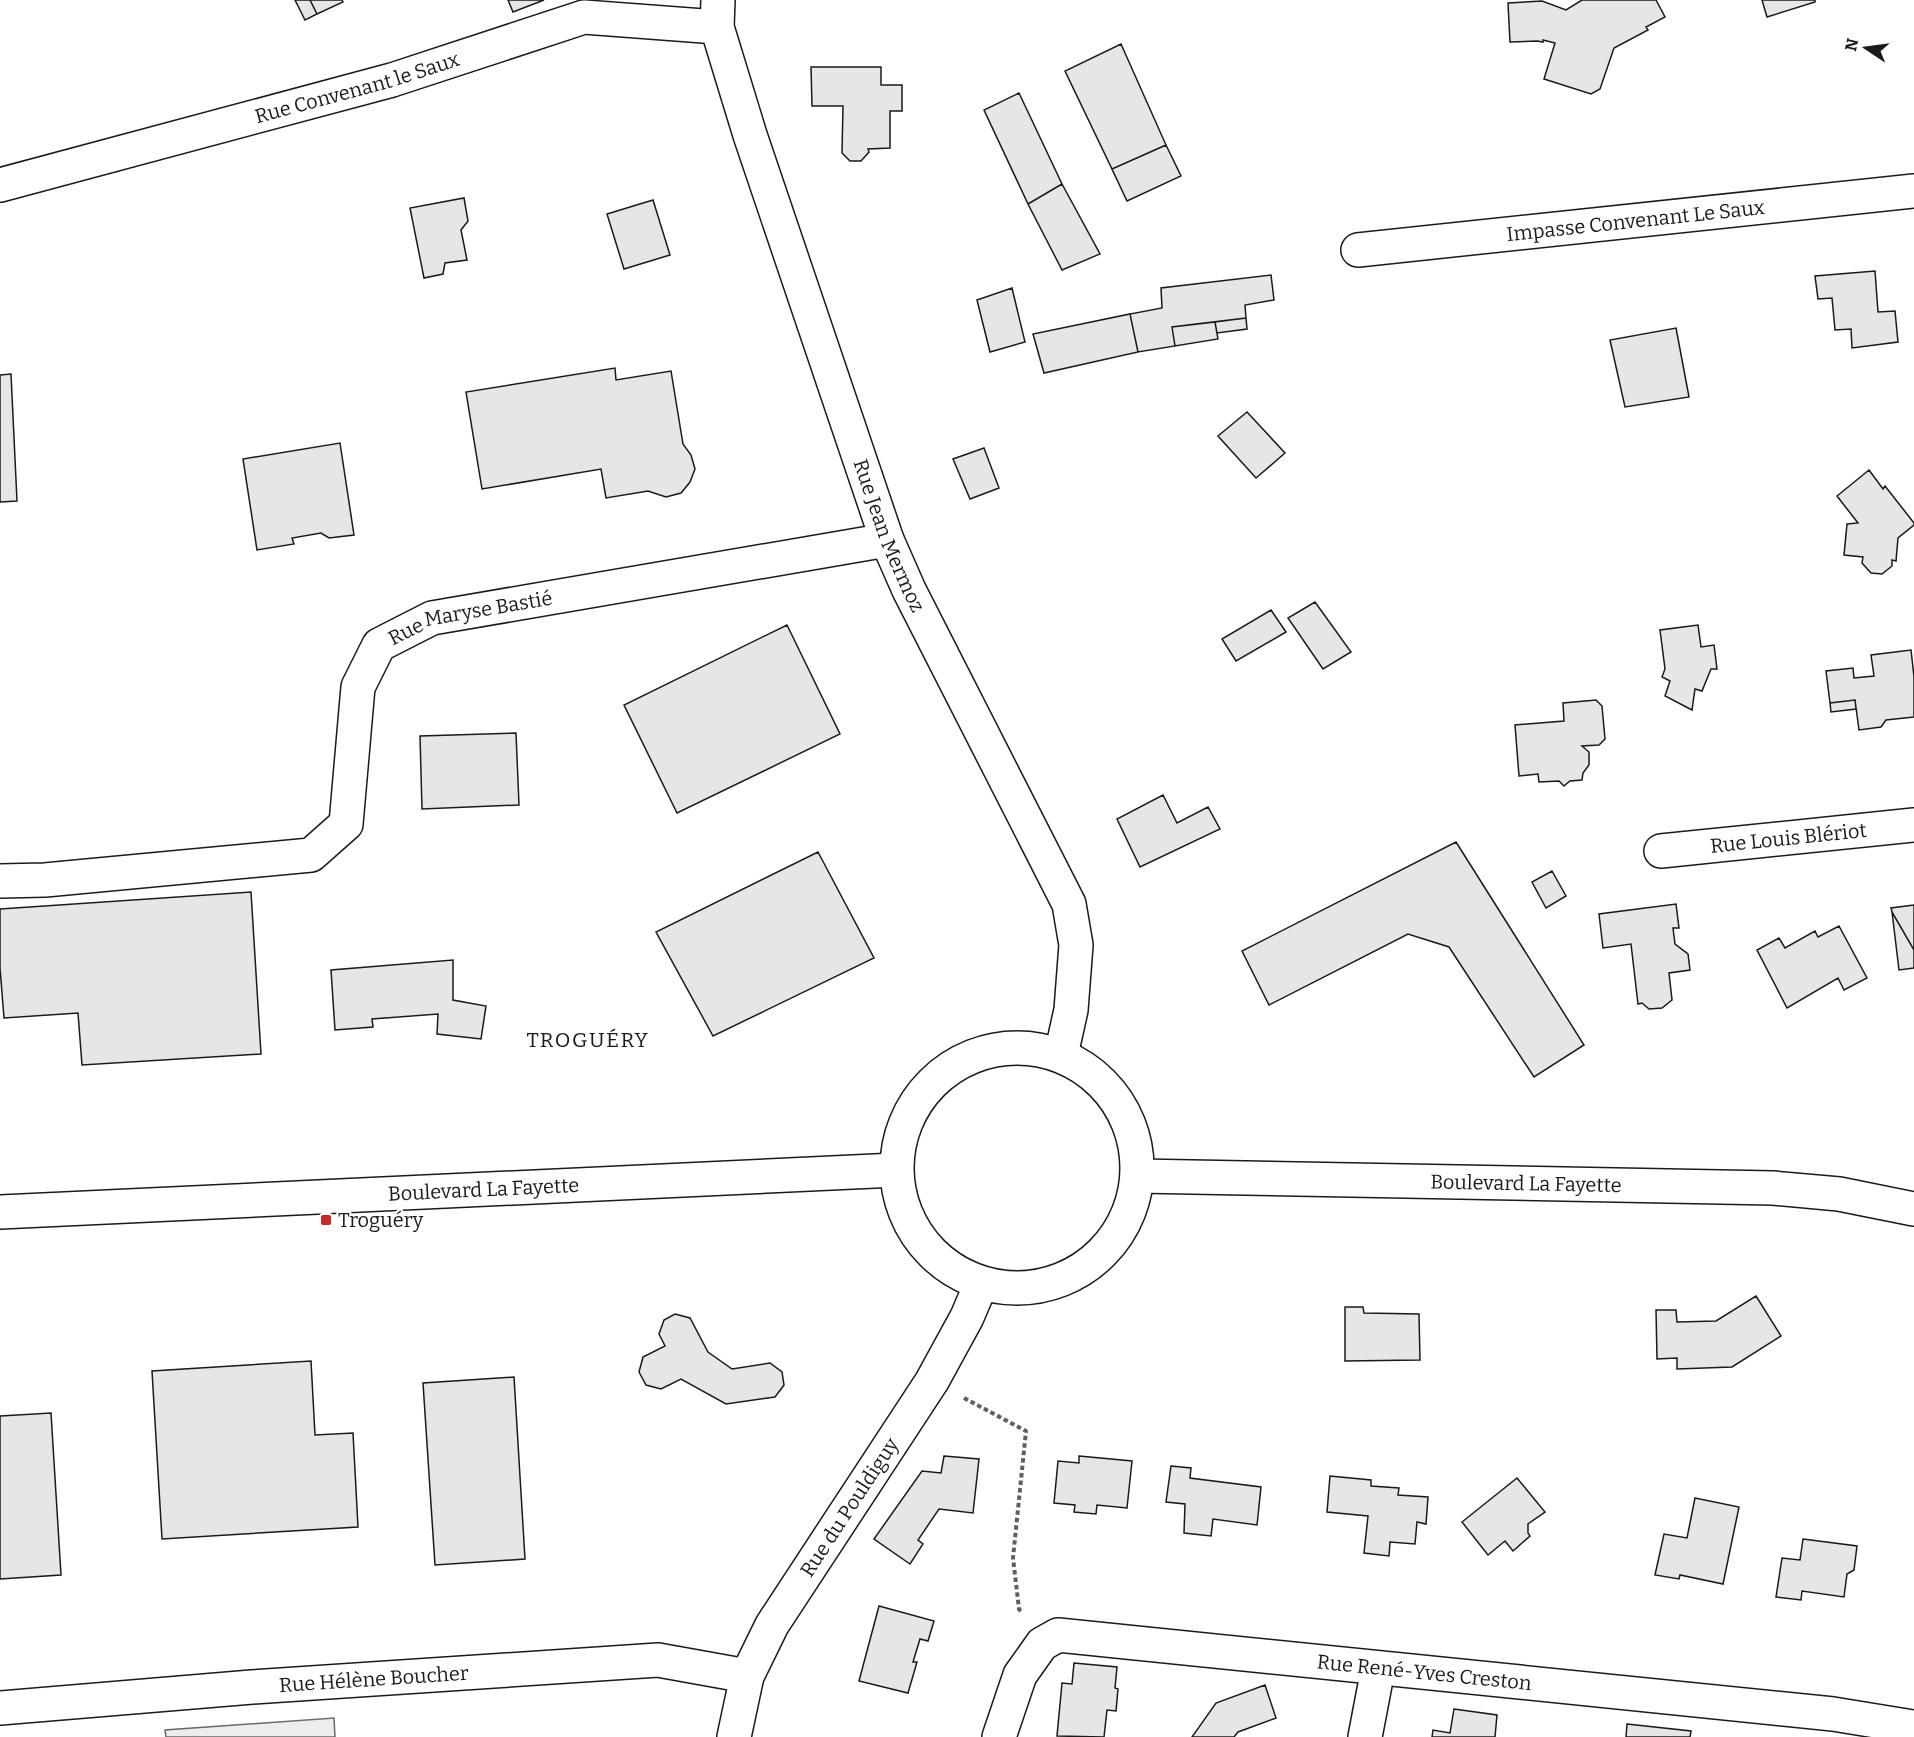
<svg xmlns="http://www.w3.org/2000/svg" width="1914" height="1737" font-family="Bitter,serif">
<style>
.parking{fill:#ededed;stroke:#6a6a6a;stroke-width:1.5}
.building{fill:#e6e6e6;stroke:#1a1a1a;stroke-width:1.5}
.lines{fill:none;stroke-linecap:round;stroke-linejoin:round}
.minor-casing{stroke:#1a1a1a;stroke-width:36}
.major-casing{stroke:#1a1a1a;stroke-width:36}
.path{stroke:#5f5f5f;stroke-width:4;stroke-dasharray:4.5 3;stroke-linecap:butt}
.minor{stroke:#fff;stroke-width:33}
.major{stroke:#fff;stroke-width:33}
.poi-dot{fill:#c62828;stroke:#fff;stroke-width:2}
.labels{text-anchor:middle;stroke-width:4.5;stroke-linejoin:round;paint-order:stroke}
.street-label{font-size:20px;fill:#1a1a1a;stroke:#fff}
.poi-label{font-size:20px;fill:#1a1a1a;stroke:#fff;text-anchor:start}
.neighbourhood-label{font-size:21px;letter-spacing:1.5px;fill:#1a1a1a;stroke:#fff}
</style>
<rect width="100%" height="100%" fill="#fff"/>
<!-- parking -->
<path class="parking" d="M334,1718L335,1737H166L165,1730Z"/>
<!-- building -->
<path class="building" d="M295,0H310L317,14L305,20Z
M310,0H342L343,2L317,14Z
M508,0H544L513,12Z
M1582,0H1656L1665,17L1646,27L1648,30L1614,48L1600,89L1591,94L1544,79L1555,43L1543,40V42L1537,41L1510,42L1508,3L1542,1L1566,10Z
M1762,0H1815V2L1767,17Z
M1121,44L1166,145L1112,169L1065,71Z
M811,67H881V85H902V111H890V148L868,149L869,152L861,161H850L842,153L843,106H812Z
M1019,93L1062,184L1028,204L984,110Z
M1166,145L1181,176L1127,201L1112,169Z
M1062,184L1100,254L1062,270L1028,204Z
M464,198L468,221L461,230L467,260L445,263L443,274L424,278L410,208Z
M653,200L670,255L624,269L607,214Z
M1875,271L1878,312L1895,311L1898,342L1852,348L1851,329L1835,330L1832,298L1818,299L1815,276Z
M1271,275L1274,300L1245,305L1246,318L1172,327L1175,346L1138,352L1130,314L1162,308L1161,288Z
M1012,288L1025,342L990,352L977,300Z
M1130,314L1138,352L1044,373L1033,334Z
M1246,318L1247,329L1217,333L1215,322Z
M1215,322L1218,339L1175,346L1172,327Z
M1676,328L1689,397L1625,407L1610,340Z
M615,368L616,380L671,371L683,444L691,455L695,469L690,482L681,493L666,497L648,491L606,498L601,469L482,489L466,392Z
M11,374L17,501L0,502V375Z
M1247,412L1285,453L1256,478L1218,436Z
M340,443L354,535L329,538L321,533L292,538L294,544L257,550L243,459Z
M984,448L999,488L970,499L953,459Z
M1869,470L1883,489L1885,486L1914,523V525L1898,538L1896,561L1892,560V566L1882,574L1871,573L1862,563L1863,557L1844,555L1847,524L1858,523L1837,496Z
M1315,602L1351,652L1323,669L1288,618Z
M1271,610L1286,632L1236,661L1222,639Z
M787,625L840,734L677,813L624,705Z
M1698,625L1701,647L1714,645L1717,669H1711L1702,691L1695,689L1692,710L1665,696L1670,681L1662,677L1665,669L1660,630Z
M1911,650L1914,677V717L1886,720L1881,727L1859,730L1855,700L1830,703L1826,671L1853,668L1854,678L1874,676L1871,655Z
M1596,700L1602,706L1605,739L1599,745L1582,746L1589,752V765L1583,773L1582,780L1570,781L1564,786L1559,781L1539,782L1538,774L1519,776L1515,725L1564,721L1563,703Z
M1855,700L1856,709L1831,712L1830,703Z
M516,733L519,805L422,809L420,736Z
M1163,795L1177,823L1208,807L1220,829L1140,867L1117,819Z
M1456,842L1584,1045L1534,1077L1449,947L1408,934L1269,1005L1242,951Z
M818,852L874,958L713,1036L656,932Z
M1552,871L1566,896L1546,908L1532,882Z
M251,892L261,1054L82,1065L78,1013L4,1018L0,968V909Z
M1676,904L1679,928H1673L1675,944L1688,954L1690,970L1669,973L1672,1000L1662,1008L1649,1009L1642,1003L1638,1004L1631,944L1603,948L1599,914Z
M1914,905V950L1892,912L1891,908Z
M1892,912L1914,950V968L1899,970Z
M1839,926L1867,978L1844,990L1838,978L1787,1008L1757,950L1779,938L1785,948L1815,931L1818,937Z
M453,960V1000L486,1006L481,1039L437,1034L438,1014L372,1019L373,1027L335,1030L331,970Z
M1756,1296L1781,1336L1732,1367L1677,1369V1358L1657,1359L1656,1310H1676L1677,1322L1716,1321Z
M1345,1307H1363L1364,1313L1419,1314L1420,1360L1345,1361Z
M675,1314L690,1318L708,1352L732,1369L770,1363L782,1372L784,1385L775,1397L726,1404L681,1379L661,1389L646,1385L639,1372L643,1357L665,1346L659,1334L664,1320Z
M311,1361L315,1435L353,1433L358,1527L162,1539L152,1371Z
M514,1377L525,1559L435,1565L423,1383Z
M51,1413L61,1575L0,1579V1416Z
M944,1456L979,1459L973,1513L939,1509L918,1540L923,1544L910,1564L874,1539L922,1471L941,1473Z
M1079,1456L1132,1461L1127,1508L1097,1505L1096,1514L1074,1512L1075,1505L1054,1503L1058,1461L1079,1463Z
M1171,1466L1191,1468L1190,1478L1261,1487L1257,1525L1213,1519L1211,1536L1184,1533L1185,1504L1166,1502Z
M1330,1476L1371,1480V1486L1399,1488L1398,1495L1428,1497L1426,1524L1417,1522L1415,1544L1390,1542L1389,1556L1364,1553L1368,1516L1327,1512Z
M1517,1478L1545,1512L1528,1524V1533L1530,1536L1513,1551L1505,1541L1488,1555L1462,1522Z
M1695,1498L1739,1507L1723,1584L1680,1575L1679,1579L1655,1575L1664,1534L1687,1538Z
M1803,1539L1857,1546L1854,1570L1847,1574L1844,1597L1802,1591L1801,1600L1776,1597L1782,1558L1800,1560Z
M879,1606L934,1621L928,1641L920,1639L913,1662H917L908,1693L859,1681Z
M1074,1663L1117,1667L1115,1688L1118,1689L1116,1711L1107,1710L1104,1737L1057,1736L1062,1683L1072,1684Z
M1265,1685L1276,1718L1238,1732L1234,1737H1192L1216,1703Z
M1454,1709L1497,1715L1495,1737H1432L1433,1730L1450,1733Z
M1627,1724L1691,1731L1690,1737H1626Z"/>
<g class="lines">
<!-- minor casing -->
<g class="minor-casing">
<g id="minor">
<path id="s1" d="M718,0L717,27L750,135L887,540L909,590L1069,904L1076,945L1071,1010L1061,1055"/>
<path id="s2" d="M0,185L392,80L584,17L717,27"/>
<path id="s3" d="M1358,250L1914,191"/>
<path id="s4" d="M1661,851L1914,825"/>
<path id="s5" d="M0,881L45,880L311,855L346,824L358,687L379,645L432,618L887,540"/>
<path id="s6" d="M0,1708L252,1687L658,1660L747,1676"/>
<path id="s7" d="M734,1737L747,1676L772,1625L932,1381L967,1317L981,1284"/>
<path id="s8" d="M999,1737L1020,1675L1042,1644L1058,1635L1833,1714L1913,1727"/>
<path d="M1365,1737L1378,1669"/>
</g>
</g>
<!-- major casing -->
<g class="major-casing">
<g id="major">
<circle cx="1017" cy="1168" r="120"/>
<path id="s9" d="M1138,1176L1773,1188L1839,1194L1914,1209"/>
<path id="s10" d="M0,1212L896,1170"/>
</g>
</g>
<!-- path -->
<path class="path" d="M964,1398L1026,1431L1013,1558L1019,1609L1022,1613"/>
<!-- minor -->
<use href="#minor" class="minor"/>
<!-- major -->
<use href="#major" class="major"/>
</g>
<!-- markers -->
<rect class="poi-dot" x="320" y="1214" width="12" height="12" rx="3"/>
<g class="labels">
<!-- street labels -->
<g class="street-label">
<text dy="7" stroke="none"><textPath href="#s2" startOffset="370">Rue Convenant le Saux</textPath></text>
<text dy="7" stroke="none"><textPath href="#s3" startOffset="279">Impasse Convenant Le Saux</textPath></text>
<text dy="7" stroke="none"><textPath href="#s1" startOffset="564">Rue Jean Mermoz</textPath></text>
<text dy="7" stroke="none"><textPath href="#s5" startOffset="640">Rue Maryse Bastié</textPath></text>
<text dy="7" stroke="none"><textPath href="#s4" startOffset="128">Rue Louis Blériot</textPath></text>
<text dy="7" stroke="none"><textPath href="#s9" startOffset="388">Boulevard La Fayette</textPath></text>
<text dy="7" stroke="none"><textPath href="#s10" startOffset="484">Boulevard La Fayette</textPath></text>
<text dy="7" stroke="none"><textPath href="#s7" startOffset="260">Rue du Pouldiguy</textPath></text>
<text dy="7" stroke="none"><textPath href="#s8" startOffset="490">Rue René-Yves Creston</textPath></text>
<text dy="7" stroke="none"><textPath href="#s6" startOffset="375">Rue Hélène Boucher</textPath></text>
</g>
<!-- poi labels -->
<g class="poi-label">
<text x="338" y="1227">Troguéry</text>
</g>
<!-- neighbourhood labels -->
<g class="neighbourhood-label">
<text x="588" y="1047">TROGUÉRY</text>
</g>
</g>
<!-- north arrow -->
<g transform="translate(1866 48) rotate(283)" stroke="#ffffff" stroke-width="4.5" paint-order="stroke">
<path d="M0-4.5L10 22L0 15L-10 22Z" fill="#1a1a1a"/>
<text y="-9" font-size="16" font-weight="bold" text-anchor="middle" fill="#1a1a1a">N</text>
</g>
</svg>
